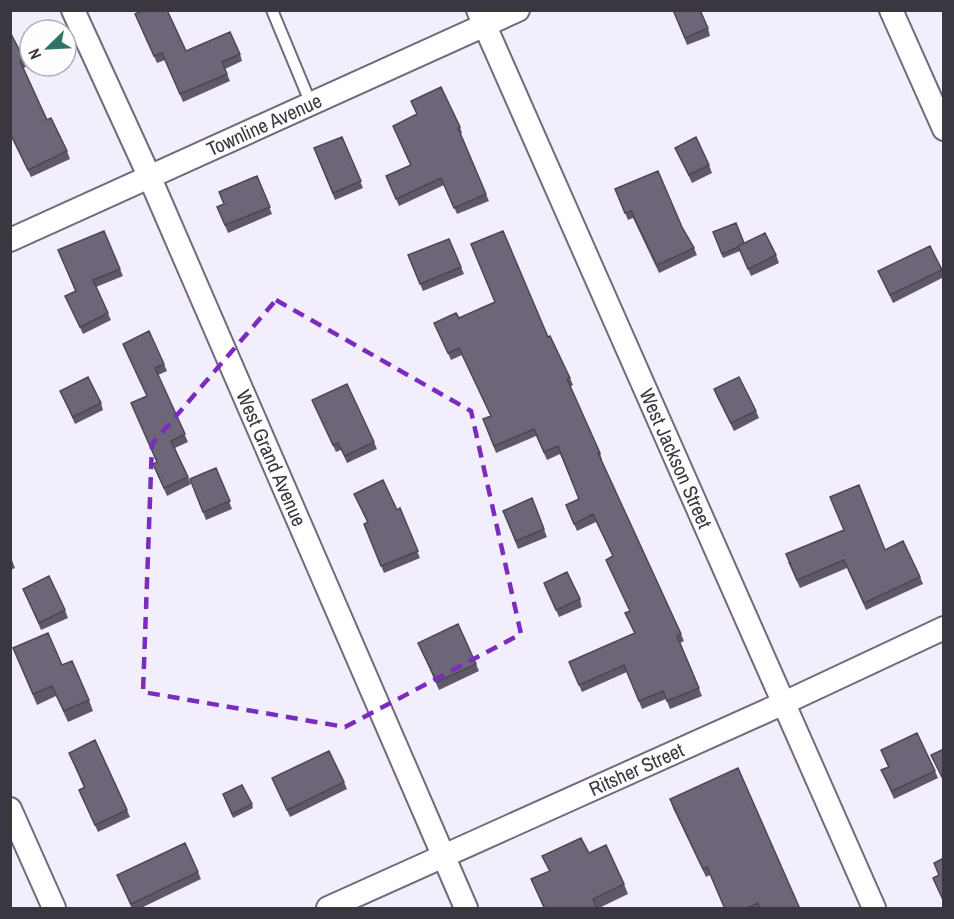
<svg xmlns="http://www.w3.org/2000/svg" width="954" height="919" font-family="'Archivo Narrow',sans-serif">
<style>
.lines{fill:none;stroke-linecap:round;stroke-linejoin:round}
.lane-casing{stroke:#716a7d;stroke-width:14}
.street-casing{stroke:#716a7d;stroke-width:26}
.lane{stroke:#fff;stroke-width:10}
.street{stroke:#fff;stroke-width:22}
.wall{fill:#5e5868}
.building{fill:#6d6679;stroke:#4c4755;stroke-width:1.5}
.marked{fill:none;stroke:#7b2cbf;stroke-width:4.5;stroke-dasharray:12 8;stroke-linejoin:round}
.labels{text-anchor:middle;stroke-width:6;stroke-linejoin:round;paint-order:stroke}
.street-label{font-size:20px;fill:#3a3740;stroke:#fefefe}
</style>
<rect width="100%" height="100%" fill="#f3eefc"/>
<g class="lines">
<!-- lane casing -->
<g class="lane-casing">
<path id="lane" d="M272,10L311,104"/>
</g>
<!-- street casing -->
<g class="street-casing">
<g id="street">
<path id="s1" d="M73,10L150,178L466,908"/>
<path id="s2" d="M478,10L874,908"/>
<path d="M891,10L944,129"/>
<path id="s3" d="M10,240L518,10"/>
<path d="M10,809L54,908"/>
<path id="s4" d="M328,908L784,703L944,628"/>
</g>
</g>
<!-- lane -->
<use href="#lane" class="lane"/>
<!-- street -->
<use href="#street" class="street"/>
</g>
<!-- wall -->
<path class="wall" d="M673,10L708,28L710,36L687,45Z
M135,14L186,51L240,54L242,61L225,69L230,81L183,102L165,60L157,63Z
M10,32L26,67L23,68L47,120L67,151L70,159L31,177L10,134Z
M411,101L460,127L462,133L460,134L489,201L457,214L444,185L399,206L386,176L410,165L393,126L417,114Z
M342,137L363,188L335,200L317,156Z
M675,148L709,165L712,173L692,183Z
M257,176L272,214L228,233L217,207L224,204Z
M615,189L682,227L694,248L697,255L659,273L633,218L628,220Z
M713,232L776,255L779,263L751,276L740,251L723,258Z
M408,255L461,267L464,274L423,291Z
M61,257L120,269L123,276L96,287L111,320L83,334L65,296L75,291Z
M942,270L944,277L893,303L878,271Z
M459,318L548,337L570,378L573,385L570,387L600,453L602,460L601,461L681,634L684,641L680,643L702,696L670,709L666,699L642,709L627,672L582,692L572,669L634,633L625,613L630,611L606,560L613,556L596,522L577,531L566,505L579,499L560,454L547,460L536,436L496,453L483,419L491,416L462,355L451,360L434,323Z
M123,344L164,364L167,371L158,375L188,442L175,448L191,484L167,496L153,464L157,462L131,403L147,396Z
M714,389L756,411L759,418L734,431L717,397Z
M60,391L101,403L103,410L75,424Z
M312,400L374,442L377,449L347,463L341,450L336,452Z
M216,468L232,509L206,520L190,479Z
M354,494L397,510L400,508L420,558L384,573L364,524L367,522Z
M532,498L547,537L518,549L503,511Z
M885,550L920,577L923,584L866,610L847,568L800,588L788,562Z
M10,555L15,568L10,570Z
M544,583L580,599L582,607L559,617Z
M23,589L65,610L68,618L41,630Z
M418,643L476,664L479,671L439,690Z
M13,648L62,665L89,700L93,711L68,722L56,696L37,705Z
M881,750L935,771L938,778L894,799L881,770L888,767Z
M69,753L127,810L130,817L98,832L82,797L79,790L84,788Z
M272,778L344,782L347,789L290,817Z
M223,794L252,804L253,808L233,818Z
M670,799L800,909H725L710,875L706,877L673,808Z
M589,853L624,884L628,894L597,909H544L531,879L549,871L542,856Z
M198,872L201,879L139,909H132L117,875Z"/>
<!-- building -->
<path class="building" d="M144,10H167L186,51L230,32L240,54L222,62L227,74L180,94L162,53L154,56L135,14Z
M673,10H700L708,28L685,38Z
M10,32L24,59L20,61L47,120L51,118L67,151L28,170L10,133Z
M441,87L460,127L458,128L486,194L454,208L441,178L396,199L386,176L411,165L393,126L417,114L411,101Z
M342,137L361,181L333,193L314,148Z
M696,137L709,165L689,175L675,148Z
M658,171L682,227L694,248L657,265L631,211L625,213L615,189Z
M257,176L270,207L225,225L217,207L224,204L219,192Z
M736,223L744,243L738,246V247L722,254L713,232Z
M104,231L120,269L93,280L108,313L80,327L65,296L76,291L58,250Z
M503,231L548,337L550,336L570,378L567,379L600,453H598L681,634L677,636L699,688L667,701L663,691L639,701L624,665L579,685L569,662L635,633L625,613L630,611L606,560L613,556L593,514L574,524L566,505L579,499L558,446L544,452L534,429L494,446L483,419L491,416L459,348L448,353L434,323L456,313L459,318L495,302L471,244Z
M765,233L776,255L748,269L738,246Z
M449,239L461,267L420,284L408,255Z
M930,246L942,270L890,295L878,271Z
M149,331L164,364L155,368L185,434L171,441L188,477L164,488L153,464L157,462L131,403L147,396L123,344Z
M88,377L101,403L73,417L60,391Z
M739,377L756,411L731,423L714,389Z
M347,384L374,442L345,456L338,443L333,445L312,400Z
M216,468L230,501L203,512L190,479Z
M383,480L397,510L400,508L418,551L381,566L364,524L368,522L354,494Z
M859,485L885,550L903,541L920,577L864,603L844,560L797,580L786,554L844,530L830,497Z
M532,498L544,529L516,541L503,511Z
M567,572L580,599L556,610L544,583Z
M49,576L65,610L39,623L23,589Z
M458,624L476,664L437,682L418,643Z
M48,633L62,665L72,661L89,700L64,711L52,686L33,694L13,648Z
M917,733L935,771L892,791L881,770L889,767L881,750Z
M95,740L127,810L95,825L79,790L85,787L69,753Z
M944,749V781L931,755Z
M329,751L344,782L287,810L272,778Z
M738,768L800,909H760L758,903L745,909H725L707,867L703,869L670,799Z
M242,785L252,804L232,814L223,794Z
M581,838L589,853L606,845L624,884L593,899L597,909H545L531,879L550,871L542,856Z
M185,843L198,872L131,904L117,875Z
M944,858V902L933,878L939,875L934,863Z"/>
<!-- marked area -->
<path class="marked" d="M276,300L471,411L521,634L345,727L143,692L152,444Z"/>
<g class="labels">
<!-- street labels -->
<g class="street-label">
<text dy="7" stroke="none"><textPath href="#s3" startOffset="279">Townline Avenue</textPath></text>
<text dy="7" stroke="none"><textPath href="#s1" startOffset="490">West Grand Avenue</textPath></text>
<text dy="7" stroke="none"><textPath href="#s2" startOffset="490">West Jackson Street</textPath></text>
<text dy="7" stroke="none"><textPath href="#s4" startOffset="338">Ritsher Street</textPath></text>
</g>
</g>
<!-- border -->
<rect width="954" height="919" fill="none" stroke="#3a3740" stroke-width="24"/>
<!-- north arrow -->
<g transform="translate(48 48) rotate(246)"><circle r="28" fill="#fefefe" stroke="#b0aeb2" stroke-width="1.5"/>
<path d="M0-4.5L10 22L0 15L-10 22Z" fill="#2f7468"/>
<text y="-9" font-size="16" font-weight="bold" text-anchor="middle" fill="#3a3740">N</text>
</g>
</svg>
